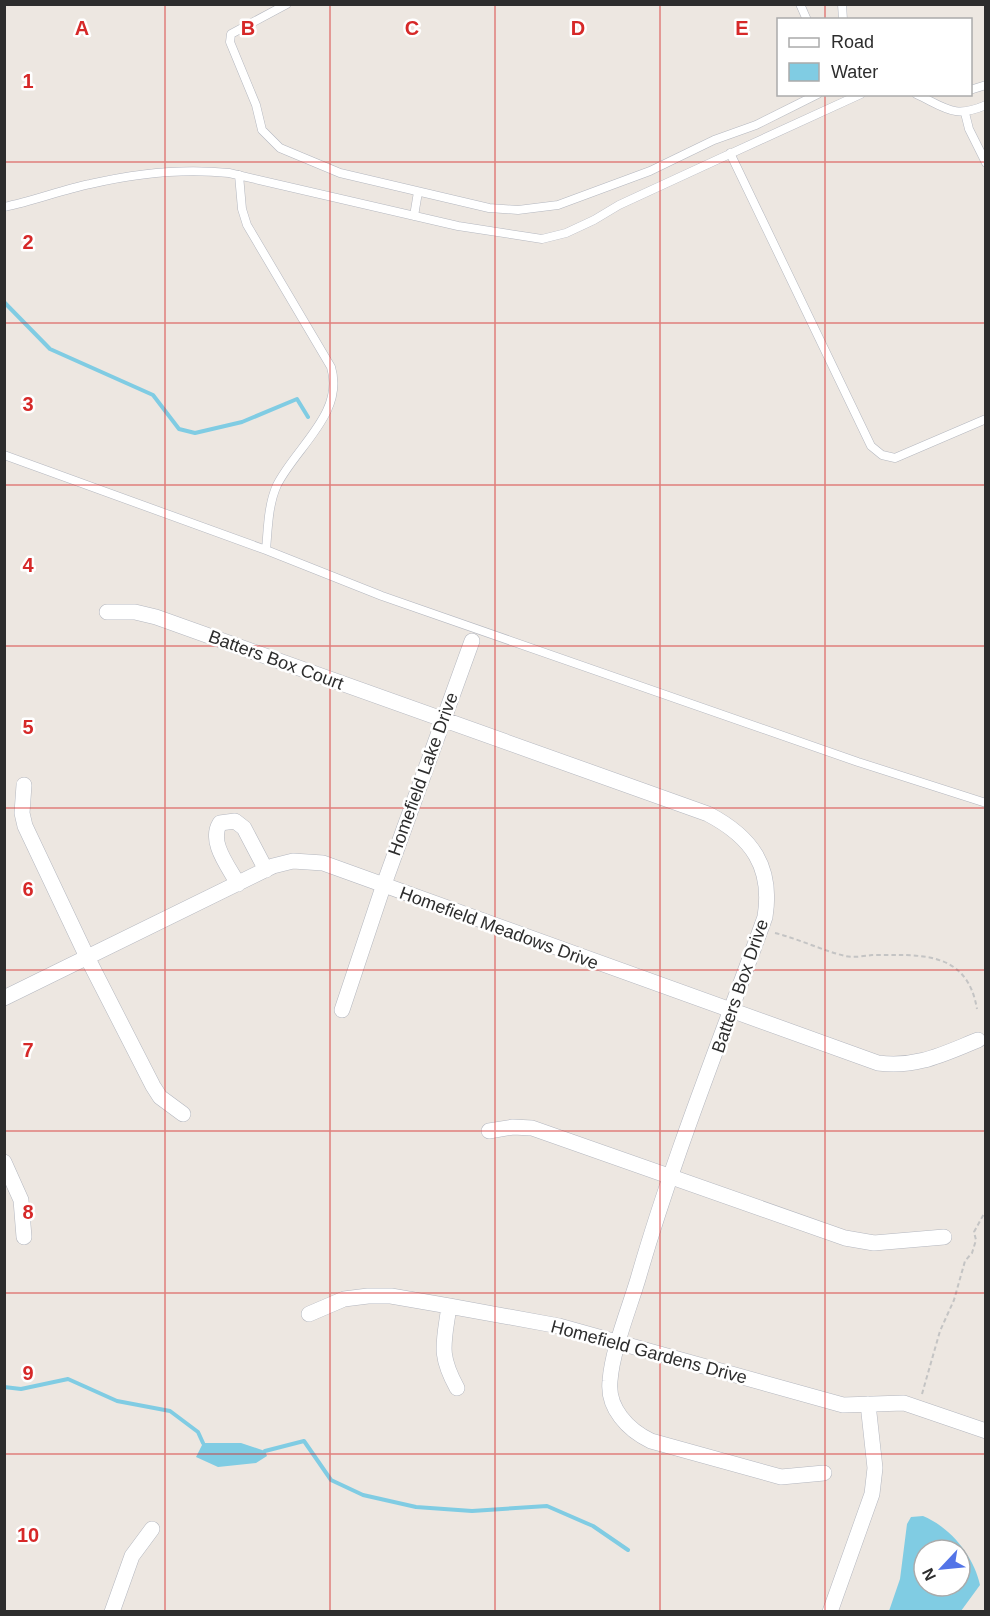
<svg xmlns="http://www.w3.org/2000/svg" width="990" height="1616" font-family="Arial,sans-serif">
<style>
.water{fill:#80cce3;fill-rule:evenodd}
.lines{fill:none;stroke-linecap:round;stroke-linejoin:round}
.stream{stroke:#80cce3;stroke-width:4}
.service-casing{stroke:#b4b7bf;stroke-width:9}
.minor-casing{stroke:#b4b7bf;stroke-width:16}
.path{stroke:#c4c4c4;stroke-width:2;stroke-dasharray:4.5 3;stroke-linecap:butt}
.service{stroke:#fff;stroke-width:8}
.minor{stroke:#fff;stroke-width:15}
.grid{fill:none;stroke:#d62828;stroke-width:1.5;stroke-opacity:0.55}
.labels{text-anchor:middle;stroke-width:5;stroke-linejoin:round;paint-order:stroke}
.street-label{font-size:18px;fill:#2d2d2d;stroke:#fff}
.grid-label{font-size:20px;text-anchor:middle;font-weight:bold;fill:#d62828;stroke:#fff;stroke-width:5;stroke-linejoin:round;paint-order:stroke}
</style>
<rect width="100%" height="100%" fill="#ede7e1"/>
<!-- water -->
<path class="water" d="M203,1443H241L265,1451L267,1456L256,1463L218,1467L196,1457Z
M923,1516C950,1527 974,1556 980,1585L961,1611H889L900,1579L907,1524L911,1517ZM924,1550H960V1586H924Z"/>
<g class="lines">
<!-- stream -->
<path class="stream" d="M4,302L50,349L153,395L179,429L195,433L242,422L297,399L308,417
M4,1387L21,1389L68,1379L117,1401L170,1411L198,1432L203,1443
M265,1451L304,1441L331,1480L363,1495L416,1507L472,1511L547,1506L593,1526L628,1550"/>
<!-- service casing -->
<g class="service-casing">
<path id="service" d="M287,4L231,34L230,42L256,105L262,130L280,148L340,173L489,208L518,210L558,205L650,171L714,140L756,125L818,94
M800,4L807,20
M842,4L843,20
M970,90L986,85
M916,94C946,108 954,119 986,105
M965,113L969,129L986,163
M730,153L871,446L882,455L895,458L986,419
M239,175L242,209L247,225L331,367C345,413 296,447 277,485C268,505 268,528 266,550
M4,207C34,201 61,190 90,184C137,173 182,168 229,173L458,226L542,239L566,233L594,220L619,205L721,158L861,94
M414,216L418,192
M4,455L266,550L382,596L858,762L986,803"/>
</g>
<!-- minor casing -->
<g class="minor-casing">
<path id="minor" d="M107,612H135L156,617L708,814C752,837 773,867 765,917C722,1037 673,1157 638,1279C629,1309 612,1351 610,1381C607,1408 628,1430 651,1441L781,1477L824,1473
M24,785L22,813L25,826L87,957L153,1086L160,1097L183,1114
M238,884C229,867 208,842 220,823L235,821L244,828L266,870
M4,998L273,866L293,861L323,863L878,1063C917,1068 943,1054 978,1040
M342,1010L383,887L472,641
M489,1131L513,1127L532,1128L845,1238L874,1243L944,1237
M4,1162L21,1200L24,1237
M449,1306C444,1344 438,1353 457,1388
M309,1314L344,1299L368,1296H391L449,1306L559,1326L843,1405L904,1403L986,1431
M112,1612L132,1556L152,1529
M830,1612L872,1494L875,1468L868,1404"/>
</g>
<!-- path -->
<path class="path" d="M775,933C799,939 821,950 845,956C853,958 864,956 872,955C920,955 967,950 977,1009
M922,1394L940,1331L954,1300L965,1261L972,1253L976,1240L974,1232L986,1210"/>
<!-- service -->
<use href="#service" class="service"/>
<!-- minor -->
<use href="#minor" class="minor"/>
</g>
<!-- grid -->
<path class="grid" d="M165,4V1612M330,4V1612M495,4V1612M660,4V1612M825,4V20M825,94V1612M4,162H986M4,323H986M4,485H986M4,646H986M4,808H986M4,970H986M4,1131H986M4,1293H986M4,1454H986"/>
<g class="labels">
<!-- street labels -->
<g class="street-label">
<text transform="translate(276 660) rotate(20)" y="6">Batters Box Court</text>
<text transform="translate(423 774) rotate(-70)" y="6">Homefield Lake Drive</text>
<text transform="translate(499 928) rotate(20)" y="6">Homefield Meadows Drive</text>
<text transform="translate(740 986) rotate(-71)" y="6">Batters Box Drive</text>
<text transform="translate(649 1352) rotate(15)" y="6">Homefield Gardens Drive</text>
</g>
</g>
<g class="grid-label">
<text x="82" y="35">A</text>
<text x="248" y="35">B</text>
<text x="412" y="35">C</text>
<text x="578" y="35">D</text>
<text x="742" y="35">E</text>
<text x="28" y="88">1</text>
<text x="28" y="249">2</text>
<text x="28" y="411">3</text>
<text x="28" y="572">4</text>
<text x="28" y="734">5</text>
<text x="28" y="896">6</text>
<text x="28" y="1057">7</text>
<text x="28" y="1219">8</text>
<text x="28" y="1380">9</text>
<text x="28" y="1542">10</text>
</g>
<!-- border -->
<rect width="990" height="1616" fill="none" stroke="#2d2d2d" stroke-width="12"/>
<!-- legend -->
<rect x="777" y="18" width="195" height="78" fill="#ffffff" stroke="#ababab" stroke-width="1.5"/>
<rect x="789" y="38" width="30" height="9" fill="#ffffff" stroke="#ababab" stroke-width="1.5"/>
<text x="831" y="48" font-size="18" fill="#2d2d2d">Road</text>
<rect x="789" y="63" width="30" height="18" fill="#80cce3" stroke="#ababab" stroke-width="1.5"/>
<text x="831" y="78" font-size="18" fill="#2d2d2d">Water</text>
<!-- north arrow -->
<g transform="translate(942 1568) rotate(244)"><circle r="28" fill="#ffffff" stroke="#ababab" stroke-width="1.5"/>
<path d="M0-4.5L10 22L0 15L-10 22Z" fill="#5374e7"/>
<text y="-9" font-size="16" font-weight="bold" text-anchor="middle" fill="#2d2d2d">N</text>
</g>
</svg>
